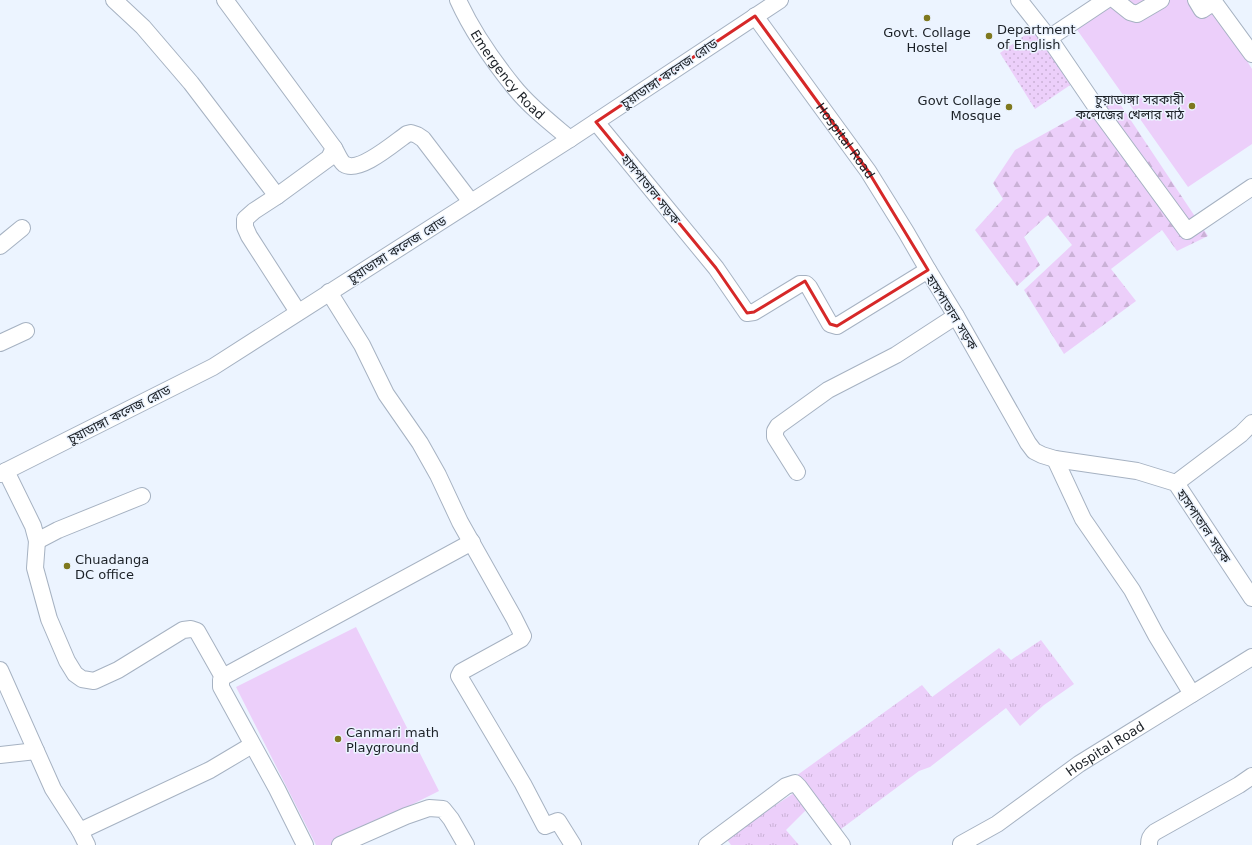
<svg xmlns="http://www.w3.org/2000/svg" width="1252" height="845" font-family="'DejaVu Sans','Noto Sans Bengali',sans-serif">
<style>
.grass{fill:url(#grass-dots)}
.forest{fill:url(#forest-firs)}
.park{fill:url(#park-tufts)}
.pitch{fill:#eccffa}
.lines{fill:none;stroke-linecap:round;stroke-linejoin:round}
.minor-casing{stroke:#a6b2c2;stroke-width:18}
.minor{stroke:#fff;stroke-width:16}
.marked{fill:none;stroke:#d62828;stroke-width:3;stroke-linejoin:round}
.poi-dot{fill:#7e781e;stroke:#ecf4ff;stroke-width:1.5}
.labels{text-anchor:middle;stroke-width:3;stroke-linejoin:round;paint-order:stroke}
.poi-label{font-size:13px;fill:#1b2026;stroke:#ecf4ff;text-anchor:start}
.street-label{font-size:13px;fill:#1b2026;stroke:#ecf4ff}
</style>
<defs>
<pattern id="grass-dots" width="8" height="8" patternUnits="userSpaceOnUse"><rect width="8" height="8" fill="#eccffa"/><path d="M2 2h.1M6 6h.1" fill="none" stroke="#cab1d6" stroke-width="1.8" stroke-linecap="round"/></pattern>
<pattern id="forest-firs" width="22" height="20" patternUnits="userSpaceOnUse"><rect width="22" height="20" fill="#eccffa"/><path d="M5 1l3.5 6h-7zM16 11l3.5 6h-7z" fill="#cab1d6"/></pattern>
<pattern id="park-tufts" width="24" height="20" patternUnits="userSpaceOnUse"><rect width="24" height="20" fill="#eccffa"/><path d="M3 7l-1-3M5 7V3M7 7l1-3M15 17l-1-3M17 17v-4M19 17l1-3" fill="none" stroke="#cab1d6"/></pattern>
</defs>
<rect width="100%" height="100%" fill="#ecf4ff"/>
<!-- grass -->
<path class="grass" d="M1042,23L1079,79L1035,109L1000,53Z"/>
<!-- forest -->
<path class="forest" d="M1114,95L1208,236L1177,251L1162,230L1111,269L1136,301L1064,354L1024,290L1072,245L1048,215L1024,237L1040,265L1017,286L975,230L1003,199L993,183L1015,150Z"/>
<!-- park -->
<path class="park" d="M1041,640L1074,684L1044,705L1020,726L1006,708L930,767L919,771L837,832L796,776L922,685L932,697L999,648L1011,660Z
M794,793L806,810L786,830L799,845H731L726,838Z"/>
<!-- pitch -->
<path class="pitch" d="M1106,0H1209L1252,69V144L1188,187L1073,24Z
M356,627L439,791L331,845H316L236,687Z"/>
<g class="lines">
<!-- minor casing -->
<g class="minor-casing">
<g id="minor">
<path d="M114,0L143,27L191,83L277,196"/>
<path d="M225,0L334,148L329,158L277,196L254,211L245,219V227L249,236L298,312"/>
<path id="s1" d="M458,0C472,31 493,61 514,87C530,107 551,123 570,139"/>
<path d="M1019,0L1049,38L1094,104L1187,231L1252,187"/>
<path d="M1115,0L1130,12L1137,14L1161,0"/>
<path d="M1196,0L1202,10L1214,2L1252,54"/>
<path id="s2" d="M755,16L868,171L906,232L928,270"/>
<path d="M1049,38L1106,0"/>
<path d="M596,122L716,268L747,313L754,312L800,284H806L809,287L830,324L837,326L928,270L956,316L1028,443L1034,451L1042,455L1055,459L1137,471L1176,483L1252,598"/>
<path d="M334,148C337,153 340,161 344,164C359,174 394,143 407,134L411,133L417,135L423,139L471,202"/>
<path d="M0,246L22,228"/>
<path d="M329,292L362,345L386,394L420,443L438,475L460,522L514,618L523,636L521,639L461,672L459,676L523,784L545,826L558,821L573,845"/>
<path d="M0,343L26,331"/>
<path d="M1055,459L1083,519L1132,590L1156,635L1192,694"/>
<path d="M6,471L33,526L37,541L58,530L142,496"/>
<path d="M797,472L775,437V431L778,426L828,390L896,355L956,316"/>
<path d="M0,474L213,367L570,139L780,0"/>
<path d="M1176,483L1241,434L1252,423"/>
<path d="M37,541L35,568L49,619L67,661L75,674L82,679L94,681L118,670L183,630L191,629L197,631L223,677"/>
<path d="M0,670L53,789L80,831L87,845"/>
<path d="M0,755L36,751"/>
<path d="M80,831L210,770L252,745"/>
<path id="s3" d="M961,844L997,824L1079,764L1252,657"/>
<path d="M305,845L277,789L221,687V680L223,677L472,542"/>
<path d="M340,845L406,816L429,808L443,809L451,819L466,845"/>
<path d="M707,845L786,786L795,783L799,787L842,845"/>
<path d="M1149,845C1149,839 1150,836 1155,832L1239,785L1252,776"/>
</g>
</g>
<!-- minor -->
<use href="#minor" class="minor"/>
</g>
<!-- marked area -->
<path class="marked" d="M755,16L868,171L928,270L837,326L830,324L805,281L754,312L747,313L716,268L596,122Z"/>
<!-- markers -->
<g class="poi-dot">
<circle cx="927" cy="18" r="4"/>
<circle cx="989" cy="36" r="4"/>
<circle cx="1192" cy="106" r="4"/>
<circle cx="1009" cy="107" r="4"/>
<circle cx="67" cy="566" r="4"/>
<circle cx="338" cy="739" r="4"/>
</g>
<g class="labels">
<!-- poi labels -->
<g class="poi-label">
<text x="997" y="34">Department<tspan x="997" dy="15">of English</tspan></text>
<text x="927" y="37" text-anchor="middle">Govt. Collage<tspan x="927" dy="15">Hostel</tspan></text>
<text x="1184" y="104" text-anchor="end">চুয়াডাঙ্গা সরকারী<tspan x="1184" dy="15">কলেজের খেলার মাঠ</tspan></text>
<text x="1001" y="105" text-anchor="end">Govt Collage<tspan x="1001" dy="15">Mosque</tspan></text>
<text x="75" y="564">Chuadanga<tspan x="75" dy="15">DC office</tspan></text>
<text x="346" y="737">Canmari math<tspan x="346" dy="15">Playground</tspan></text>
</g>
<!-- street labels -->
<g class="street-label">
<text dy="5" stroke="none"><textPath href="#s1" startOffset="90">Emergency Road</textPath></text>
<text transform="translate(669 73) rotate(-34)" y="5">চুয়াডাঙ্গা কলেজ রোড</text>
<text dy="5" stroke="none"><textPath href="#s2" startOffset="154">Hospital Road</textPath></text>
<text transform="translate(651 189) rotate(51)" y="5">হাসপাতাল সড়ক</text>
<text transform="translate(397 249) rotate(-32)" y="5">চুয়াডাঙ্গা কলেজ রোড</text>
<text transform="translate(952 312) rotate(58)" y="5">হাসপাতাল সড়ক</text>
<text transform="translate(119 414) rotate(-27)" y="5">চুয়াডাঙ্গা কলেজ রোড</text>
<text transform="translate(1204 526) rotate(56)" y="5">হাসপাতাল সড়ক</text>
<text dy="5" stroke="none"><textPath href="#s3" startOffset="173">Hospital Road</textPath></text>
</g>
</g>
</svg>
